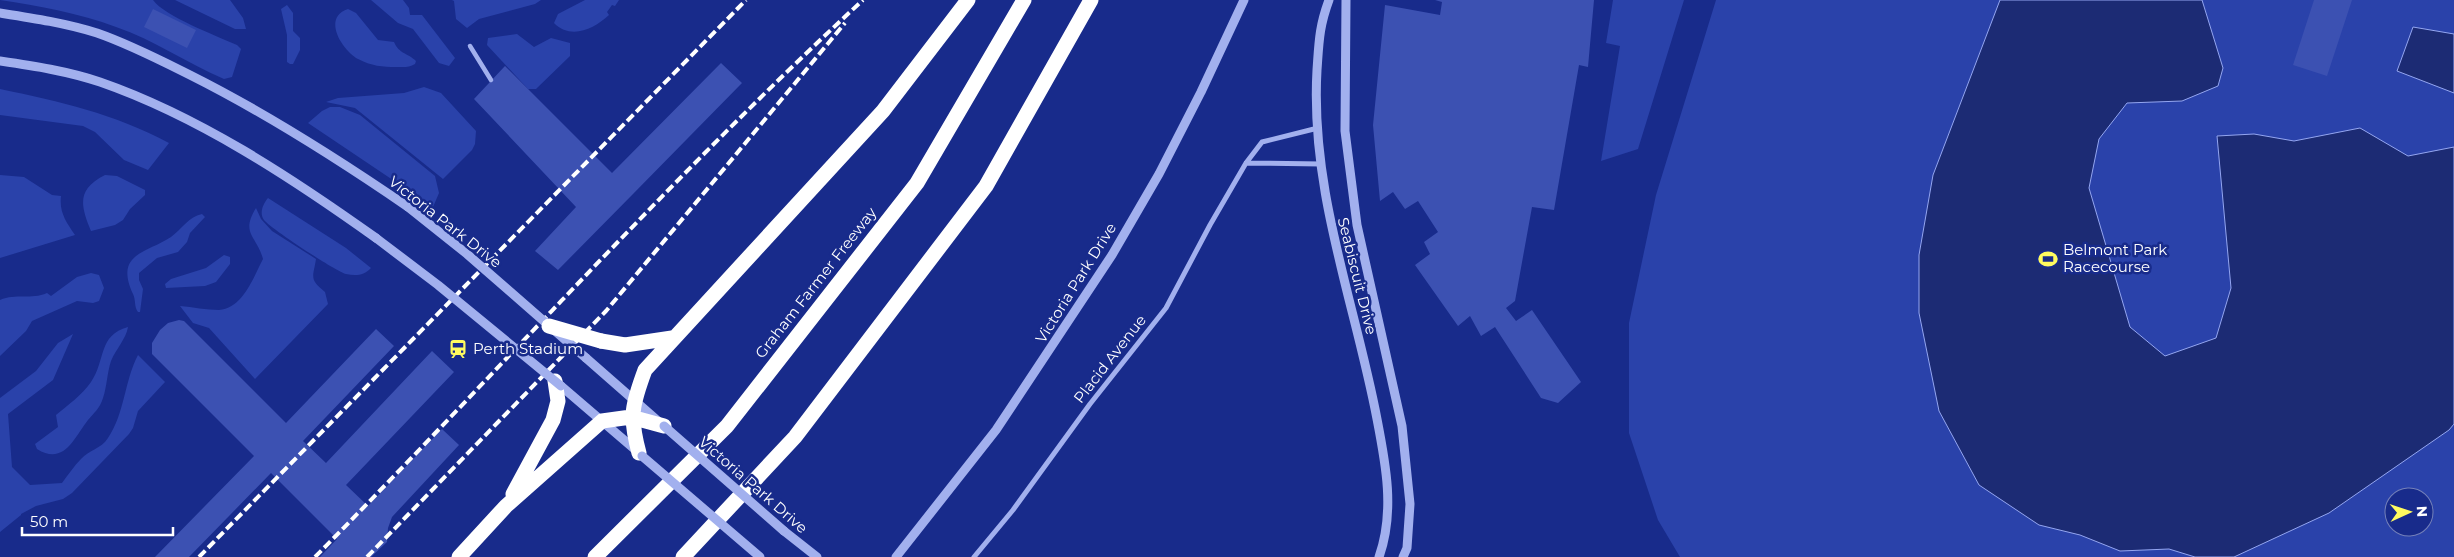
<svg xmlns="http://www.w3.org/2000/svg" width="2454" height="557" font-family="Montserrat,sans-serif">
<style>
.green{fill:#2a42aa;fill-rule:evenodd}
.water{fill:#1c2b74;stroke:#94a6f1}
.building{fill:#3c51b2}
.lines{fill:none;stroke-linecap:round;stroke-linejoin:round}
.pedestrian{stroke:#a2b0ee;stroke-width:4.5}
.minor{stroke:#a2b0ee;stroke-width:5}
.tertiary{stroke:#a2b0ee;stroke-width:9}
.motorway{stroke:#fff;stroke-width:15}
.rail{stroke:#fff;stroke-width:4;stroke-dasharray:9 4;stroke-linecap:butt}
.tertiary-bridge{stroke:#a2b0ee;stroke-width:9}
.motorway-bridge{stroke:#fff;stroke-width:15}
.labels{text-anchor:middle;stroke-width:5;stroke-linejoin:round;paint-order:stroke}
.street-label{font-size:15px;fill:#fff;stroke:#182b8b}
.poi-label{font-size:15px;fill:#fff;stroke:#182b8b;text-anchor:start}
</style>
<rect width="100%" height="100%" fill="#182b8b"/>
<!-- green -->
<path class="green" d="M0,0H153C164,16 217,36 237,45L241,49L232,77L224,79C187,63 154,40 116,27C79,13 39,6 0,0Z
M175,0H230L243,18L246,29H235Z
M371,0H403L409,8L410,15H422L455,58L449,66L439,63L413,29L398,23Z
M452,0H541L535,4L479,19L467,28L456,19L454,1Z
M585,0H619L615,6L612,5L607,12L609,15C594,29 571,40 554,23L558,14Z
M1613,0H1684L1638,149L1601,161L1620,46L1606,43Z
M1716,0H2454V557H1680L1658,520L1629,433V323L1656,195ZM2394,497H2424V527H2394Z
M287,5L293,13V31L300,38V50L293,64H290L287,62V35L281,9Z
M348,9L356,13L378,40L394,42C399,54 408,53 416,61L415,64C409,68 403,67 396,67C383,67 371,66 358,59C343,51 321,18 348,9Z
M517,34L534,47L551,38L570,43V56L536,89H528L487,45L488,38Z
M424,87L441,93L476,131L475,144L472,150L443,179L355,108L326,102L338,98L404,93Z
M0,89C62,102 112,113 169,143L148,170L124,160L95,132L83,126L0,115Z
M330,107H340L360,115L435,176L439,193L433,207L308,123L322,111Z
M0,175L24,177L52,195L61,196C59,212 66,222 75,235L0,258Z
M105,175L117,176L145,190V195L130,209L123,220L115,225L91,231C80,205 77,189 105,175Z
M268,198L346,248L371,268C364,276 355,276 346,274C335,271 270,228 264,220C259,213 263,204 268,198Z
M256,208L261,219L272,231L316,259C313,278 309,279 325,292L328,304L255,379L209,328L193,323L180,306C193,307 206,310 219,310C243,308 253,278 263,259C257,236 240,234 256,208Z
M202,214L205,217L190,233L187,242L178,252L157,258L139,273V280L143,289L140,312H138C134,307 136,300 133,294C114,253 147,253 171,237C182,229 188,217 202,214Z
M224,255L230,257V264L216,282L205,286L166,288L165,284L171,279L206,268Z
M91,273L99,275L104,288L99,301L93,303L77,301L32,321L26,331L0,356V300C16,293 31,300 47,293L51,296L77,277Z
M128,327C126,339 116,349 111,361C107,373 107,386 103,398C100,408 94,413 88,420C74,438 64,466 37,449L35,444L58,427L56,415C68,405 82,395 91,382C106,360 98,335 128,327Z
M73,334L53,380L8,414L12,467L30,485L62,483C68,475 74,466 81,459C89,450 101,449 108,438C125,413 124,382 138,355L165,382L138,411L133,428L129,434L72,493L63,499L36,506L21,514V515L0,532V398L36,371L58,343Z"/>
<!-- water -->
<path class="water" d="M2000,0H2202L2223,68L2218,86L2182,101L2127,103L2099,139L2089,188L2130,327L2165,356L2216,338L2231,288L2217,136L2254,134L2294,141L2360,128L2408,156L2454,147V424L2449,430L2329,513L2234,557H2195L2169,549L2120,551L2080,535L2039,525L1979,485L1939,411L1919,313V255L1933,175Z
M2413,27L2454,34V93L2397,71Z"/>
<!-- building -->
<path class="building" d="M1435,0H1594L1588,67L1579,65L1554,210L1532,207L1515,301L1506,308L1516,321L1532,310L1581,382L1558,403L1541,398L1495,327L1481,336L1470,316L1458,326L1415,265L1430,254L1424,242L1438,232L1418,201L1405,209L1393,192L1380,201L1373,125L1385,5L1440,15L1442,2Z
M2314,0H2352L2327,76L2293,65Z
M153,9L196,30L187,48L144,27Z
M721,63L742,83L633,194L558,270L535,251L576,207L474,99L505,66L612,173Z
M179,320L184,321L286,423L376,329L394,346L303,441L326,463L432,351L454,372L346,485L368,506L442,429L459,445L392,517L388,528L387,542L371,557H320L337,539L271,473L189,557H155L254,456L152,354V343L160,330L168,323Z"/>
<g class="lines">
<!-- pedestrian -->
<path class="pedestrian" d="M470,46L491,80"/>
<!-- minor -->
<path class="minor" d="M1246,163L1321,164
M974,557L1013,510L1090,404L1166,308L1210,225L1246,163L1262,142L1318,128"/>
<!-- tertiary -->
<path class="tertiary" d="M1329,0C1319,27 1319,42 1317,70C1310,191 1355,303 1377,419C1386,465 1395,512 1379,557
M1346,0L1345,131L1357,225L1402,426L1410,504L1407,548L1403,557
M0,13C32,18 65,23 97,33C129,44 160,60 190,75C266,113 338,159 408,207
M0,61C34,66 67,71 100,82C198,116 292,178 376,238
M586,358L659,422
M561,386L638,452
M784,531L817,557
M896,557L996,430L1112,255L1159,174L1201,92L1244,0"/>
<!-- motorway -->
<path class="motorway" d="M601,341L625,345L672,338
M639,453C629,416 632,405 645,370L883,111L968,0
M513,494L553,420L558,401L555,381
M459,557L506,506L602,421L631,417L664,426
M595,557L727,426L917,183L1024,0
M683,557L795,437L986,186L1091,0"/>
<!-- rail -->
<path class="rail" d="M199,557L746,0
M315,557C498,372 671,177 863,0
M367,557L606,311L845,23"/>
<!-- tertiary-bridge -->
<path class="tertiary-bridge" d="M408,207L467,254L586,358
M376,238L438,285L561,386
M664,426L784,531
M642,456L760,557"/>
<!-- motorway-bridge -->
<path class="motorway-bridge" d="M549,326L601,341"/>
</g>
<!-- icons -->
<defs>
<g id="stadium-bare" transform="scale(1.5)"><path d="M0-5a6.5 5 0 1 0 0 10a6.5 5 0 1 0 0-10ZM-3.5-1.8h7v3.6h-7Z" fill="#fffb5f" stroke="#182b8b" stroke-width="2.5" paint-order="stroke"/></g>
<g id="station-bare" transform="scale(1.5)"><path d="M-3-6H3Q5-6 5-4V2Q5 4 3 4L4.5 6H3L1.5 4h-3L-3 6H-4.5L-3 4Q-5 4-5 2V-4Q-5-6-3-6ZM-3.5-4v3h7v-3ZM-3.5 1v1.5H-2V1ZM2 1v1.5H3.5V1Z" fill="#fffb5f" stroke="#182b8b" stroke-width="2.5" paint-order="stroke"/></g>
</defs>
<g fill-rule="evenodd">
<use href="#stadium-bare" x="2048" y="259"/>
<use href="#station-bare" x="458" y="349"/>
</g>
<g class="labels">
<!-- street labels -->
<g class="street-label">
<text transform="translate(445 222) rotate(38)" y="5">Victoria Park Drive</text>
<text transform="translate(1357 276) rotate(76)" y="5">Seabiscuit Drive</text>
<text transform="translate(816 283) rotate(-52)" y="5">Graham Farmer Freeway</text>
<text transform="translate(1076 283) rotate(-58)" y="5">Victoria Park Drive</text>
<text transform="translate(1110 359) rotate(-52)" y="5">Placid Avenue</text>
<text transform="translate(753 485) rotate(41)" y="5">Victoria Park Drive</text>
</g>
<!-- poi labels -->
<g class="poi-label">
<text x="2063" y="255">Belmont Park<tspan x="2063" dy="17">Racecourse</tspan></text>
<text x="473" y="354">Perth Stadium</text>
</g>
</g>
<!-- north arrow -->
<g transform="translate(2409 512) rotate(87)"><circle r="24" fill="#182b8b" stroke="#7480b9"/>
<path d="M0-4L9 19L0 12L-9 19Z" fill="#fffb5f"/>
<text y="-8" font-size="14" font-weight="bold" text-anchor="middle" fill="#ffffff">N</text>
</g>
<!-- scale -->
<path d="M22 527v8h151v-8" fill="none" stroke="#ffffff" stroke-width="2.5"/>
<text x="30" y="527" font-size="15" fill="#ffffff" stroke="#182b8b" stroke-width="4" paint-order="stroke">50 m</text>
</svg>
